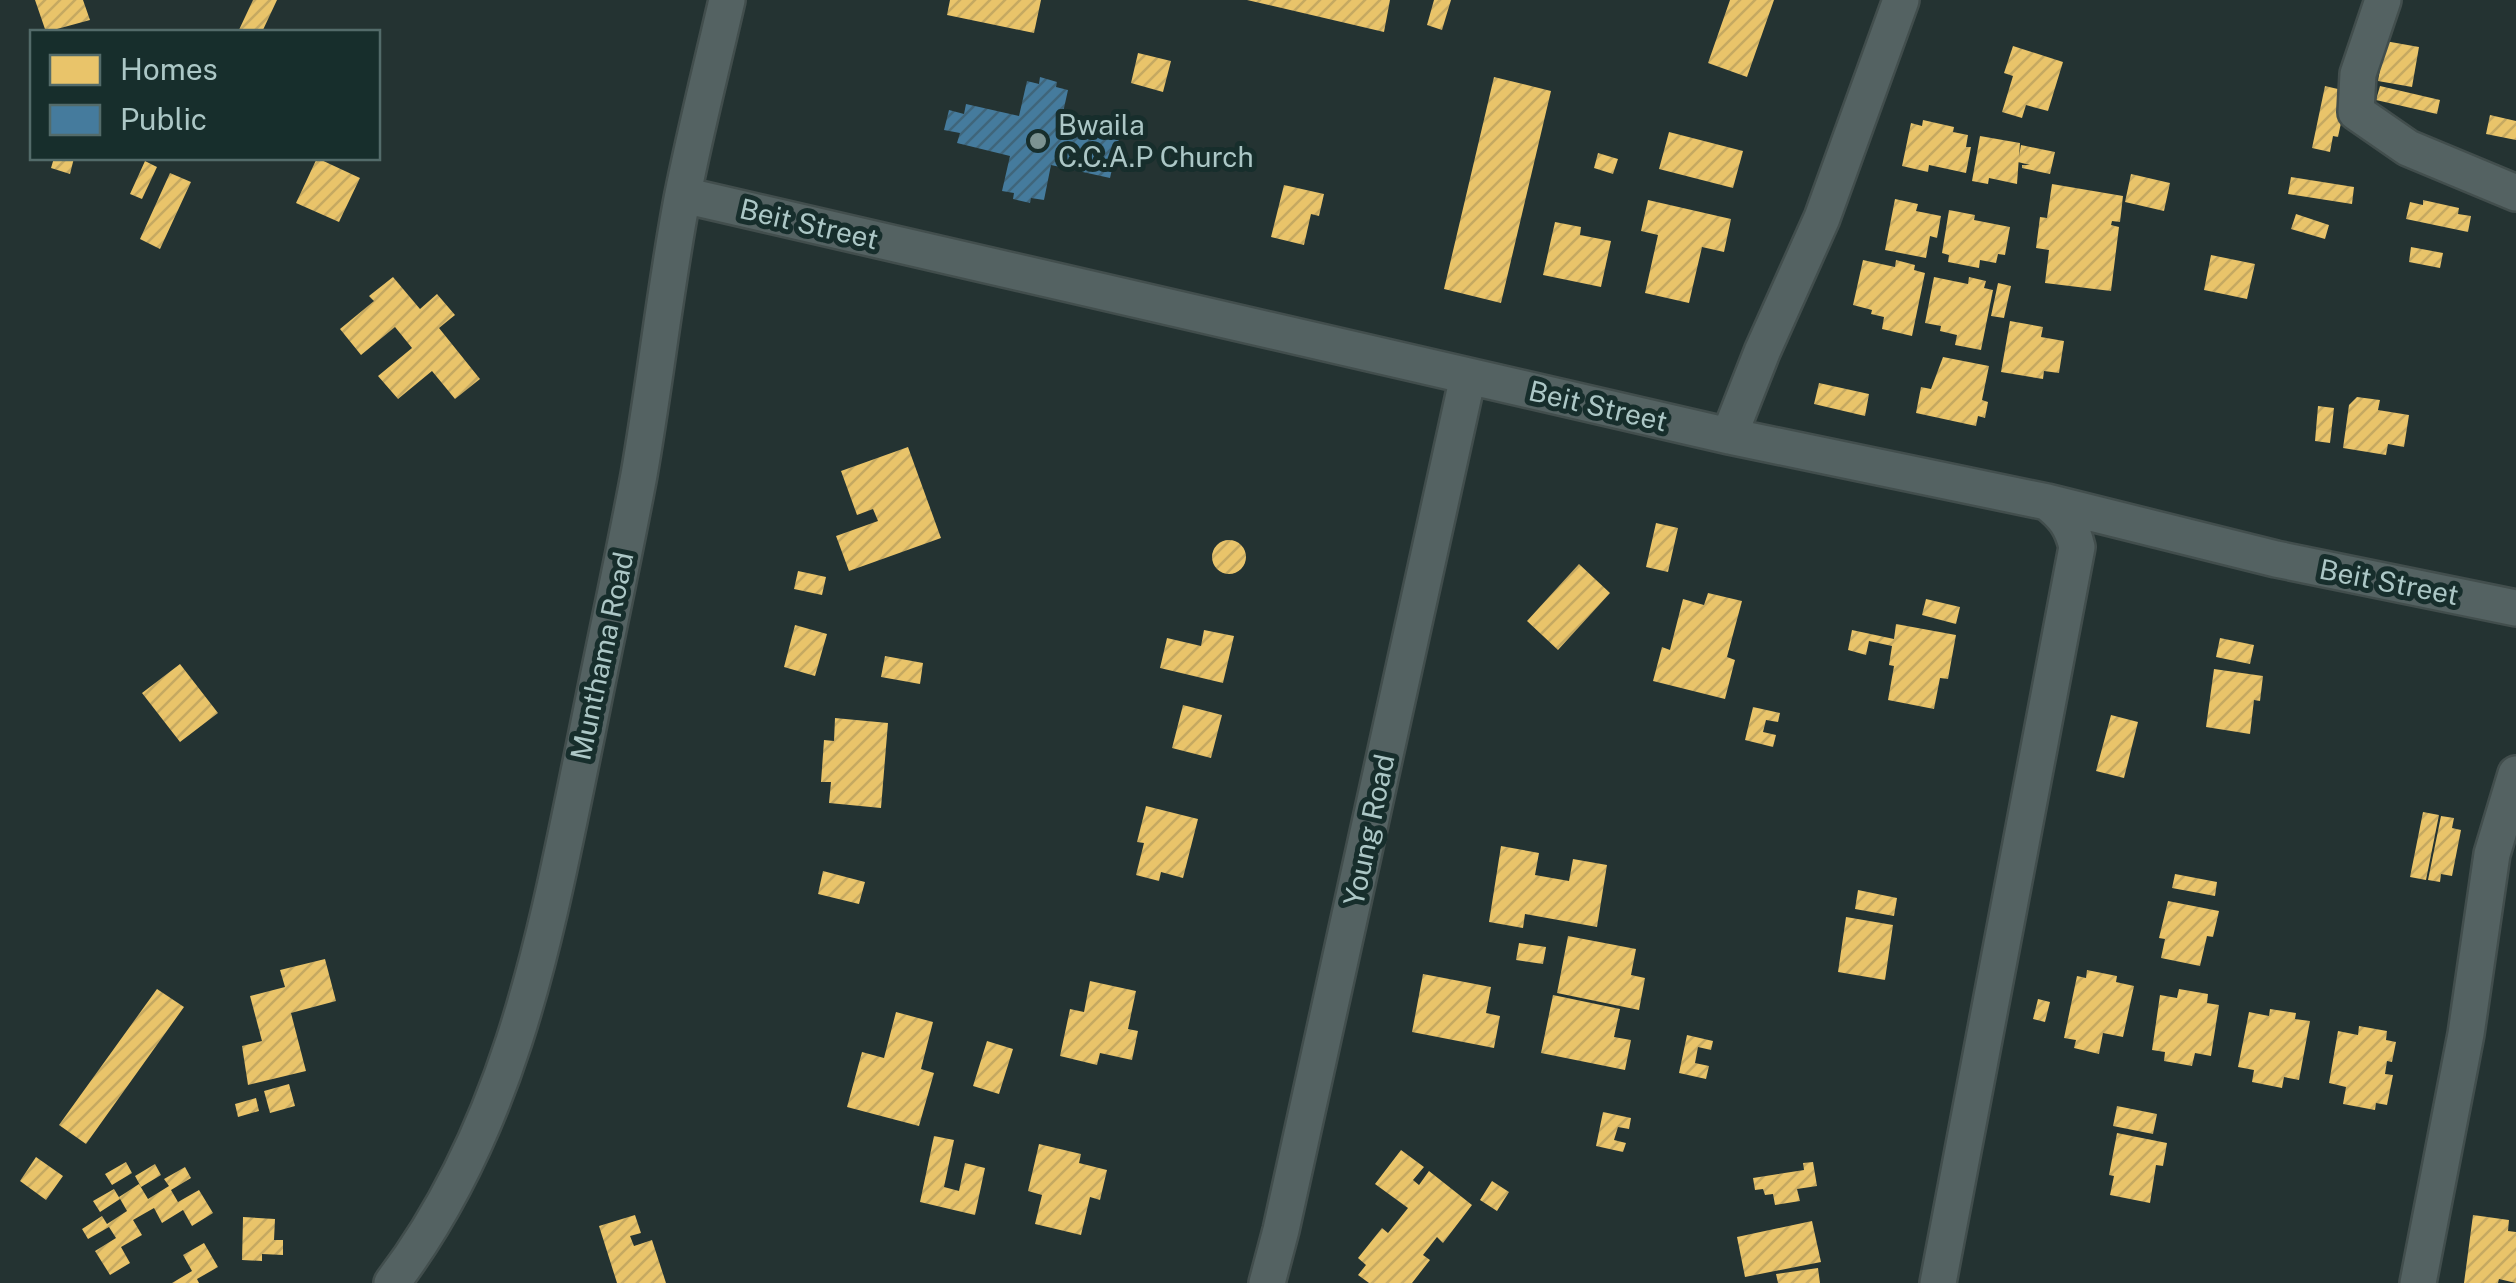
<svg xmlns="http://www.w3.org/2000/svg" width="2516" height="1283" font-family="'Public Sans',sans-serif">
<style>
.homes{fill:url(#homes-hatch)}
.public{fill:url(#public-hatch)}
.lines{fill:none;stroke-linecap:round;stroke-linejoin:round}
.minor-casing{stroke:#424e4d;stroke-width:40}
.minor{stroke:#546262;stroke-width:35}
.poi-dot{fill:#7c9392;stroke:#172e2c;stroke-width:4}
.labels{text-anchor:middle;stroke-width:10;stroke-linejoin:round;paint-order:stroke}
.poi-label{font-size:28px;fill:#acc7c6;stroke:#172e2c;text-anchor:start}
.street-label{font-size:28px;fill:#acc7c6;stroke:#172e2c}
</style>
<defs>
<pattern id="homes-hatch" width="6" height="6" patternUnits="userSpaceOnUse" patternTransform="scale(2.5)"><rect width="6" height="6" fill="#e9c46a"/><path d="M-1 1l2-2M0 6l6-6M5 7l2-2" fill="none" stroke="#c5a961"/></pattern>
<pattern id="public-hatch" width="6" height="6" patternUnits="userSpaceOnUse" patternTransform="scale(2.5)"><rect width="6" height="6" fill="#457b9d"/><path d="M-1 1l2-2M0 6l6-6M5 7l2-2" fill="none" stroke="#3f657b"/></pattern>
</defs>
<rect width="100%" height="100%" fill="#243332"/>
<!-- homes -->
<path class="homes" d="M35,0H83L90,20L46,32Z
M253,0H277L262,32L253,29L251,32H238Z
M950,0H1041L1034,33L947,15Z
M1247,0H1390L1384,32Z
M1434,0H1451L1442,30L1427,25Z
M1730,0H1774L1747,77L1708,63Z
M2385,41L2419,47L2412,87L2378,81Z
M2013,46L2063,62L2048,111L2026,105L2022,118L2002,112L2013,76L2004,73Z
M1138,53L1171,61L1163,92L1131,83Z
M1494,77L1551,91L1501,303L1444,289Z
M2325,86L2342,90L2344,109L2338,137L2333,136L2330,152L2312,148Z
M2380,86L2440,100L2437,114L2376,100Z
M2490,115L2516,121V140L2486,134Z
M1923,120L1954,127L1953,132L1968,135L1966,147H1971L1966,173L1929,165L1928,172L1902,166L1911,123L1922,126Z
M1669,132L1743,151L1733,188L1659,169Z
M1980,136L2020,143L2017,184L1989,178L1988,184L1972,181Z
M2021,145L2055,152L2050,174L2022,168V165H2030L2018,162Z
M1598,153L1618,159L1613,174L1594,168Z
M54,158H74L70,174L51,168Z
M317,158L360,178L339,222L296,203Z
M145,161L157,167L142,199L130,194Z
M170,173L191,182L160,249L140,239Z
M2131,174L2170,183L2164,211L2125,202Z
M2291,177L2354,187L2352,204L2288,194Z
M2052,184L2123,196L2120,222L2112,221L2111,225L2119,227L2111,291L2045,283L2049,250L2036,248L2040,217L2047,218Z
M1284,185L1324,194L1319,216L1311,214L1304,245L1271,237Z
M1895,199L1918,204L1916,211L1941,216L1937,238L1930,236L1926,258L1885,250Z
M1648,200L1731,219L1724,252L1702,247L1689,303L1645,293L1658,235L1641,231Z
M2423,200L2459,208L2458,214L2471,216L2468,232L2406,219L2410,202L2423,205Z
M1949,210L1975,215L1974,220L2010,227L2005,255L1998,254L1996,263L1980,260L1979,268L1948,262L1949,255L1942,253Z
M2296,214L2329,225L2325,239L2291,229Z
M1555,222L1581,227L1580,235L1611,241L1601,287L1543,275Z
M2411,247L2443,253L2440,268L2409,262Z
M2211,255L2255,264L2247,299L2204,290Z
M1863,260L1895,267L1896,260L1915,265L1914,270L1925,273L1912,336L1882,329L1884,317L1871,314L1872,310L1853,305Z
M393,277L420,309L437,294L455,315L439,328L480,379L455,399L432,371L398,399L378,376L412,348L395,327L361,355L340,329L374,301L369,296Z
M1934,277L1968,284L1969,277L1986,281L1984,288L1993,290L1981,350L1955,345L1957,335L1940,331L1941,326L1925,323Z
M1998,283L2011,286L2004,318L1991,316Z
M2010,321L2043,327L2041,337L2064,341L2059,373L2044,371L2043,379L2001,372Z
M1943,357L1989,366L1982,400L1988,402L1985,418L1978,416L1976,426L1916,413L1921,387L1931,389Z
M1819,383L1869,394L1865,416L1814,404Z
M2357,397L2380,400L2378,410L2409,415L2404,447L2388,444L2386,455L2343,448L2349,405Z
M2318,406L2334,408L2330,443L2315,441Z
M908,447L941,538L849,571L836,536L878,521L873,509L857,515L841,471Z
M1656,523L1678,528L1668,572L1646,567Z
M1212 557a17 17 0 1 1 34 0a17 17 0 1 1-34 0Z
M1579,564L1610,593L1558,650L1527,621Z
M798,571L826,577L822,595L794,589Z
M1708,593L1742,601L1727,657L1735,660L1725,699L1653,681L1662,647L1670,650L1683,599L1704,605Z
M1926,599L1960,607L1956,624L1922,615Z
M1896,624L1956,635L1948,679L1940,678L1934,709L1888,700L1894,666L1889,665L1892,646L1869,641L1866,655L1848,650L1852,630L1894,639Z
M795,625L827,634L815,676L784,667Z
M1204,630L1234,636L1223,683L1160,668L1167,638L1201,646Z
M2220,638L2254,645L2250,664L2216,657Z
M885,656L923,663L920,684L881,677Z
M180,664L218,713L180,742L142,693Z
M2214,669L2263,676L2260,701L2254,700L2250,734L2206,727Z
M1183,705L1222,715L1211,758L1172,748Z
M1753,707L1780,713L1778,722L1766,720L1763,732L1776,735L1773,747L1745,740Z
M2111,715L2138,722L2124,778L2096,771Z
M835,718L888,723L881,808L829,803L831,782H821L824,740L834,741Z
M1146,806L1198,819L1183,878L1161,872L1159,881L1136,875L1144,843L1137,842Z
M2423,812L2439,815L2426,880L2410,877Z
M2441,816L2454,818L2452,828L2461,830L2452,876L2441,874L2440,882L2428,880Z
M1501,846L1539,853L1535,875L1569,881L1573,859L1607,865L1597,927L1525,914L1523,928L1489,922Z
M823,871L865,882L859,904L818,894Z
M2175,874L2217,882L2215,896L2172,888Z
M1858,890L1897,898L1894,916L1855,909Z
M2168,901L2219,911L2213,937L2207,936L2200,966L2161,958L2165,939L2159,938Z
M1846,917L1893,925L1885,980L1838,972Z
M1568,936L1636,949L1631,975L1645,978L1639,1010L1557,993Z
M1519,943L1546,947L1543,964L1516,960Z
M325,959L336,1001L291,1013L306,1071L248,1085L242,1046L262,1041L250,996L285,987L280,970Z
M2087,970L2117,976L2116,982L2134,986L2123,1037L2103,1033L2099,1054L2074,1048L2076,1040L2064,1038L2077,976L2086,978Z
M1423,974L1491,987L1486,1013L1500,1016L1494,1048L1412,1032Z
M1090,981L1136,991L1128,1029L1138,1031L1132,1060L1100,1053L1097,1065L1060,1056L1070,1009L1084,1012Z
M157,989L184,1007L86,1144L59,1125Z
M2179,989L2208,994L2207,1003L2219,1005L2211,1056L2195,1053L2192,1066L2164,1061L2165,1052L2152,1050L2160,995L2177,998Z
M1553,995L1620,1009L1614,1037L1631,1040L1625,1070L1541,1053Z
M2038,999L2050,1002L2045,1022L2033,1019Z
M2270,1009L2296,1013L2295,1019L2310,1021L2299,1080L2284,1077L2282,1088L2252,1082L2254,1070L2238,1067L2249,1012L2269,1016Z
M896,1012L933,1022L921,1069L934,1073L919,1126L847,1107L862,1052L884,1058Z
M2359,1026L2387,1031L2386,1040L2396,1042L2392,1062L2387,1061L2385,1074L2393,1075L2387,1105L2376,1103L2375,1110L2343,1104L2346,1087L2329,1083L2338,1031L2358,1035Z
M1687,1035L1713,1041L1711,1050L1698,1047L1695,1063L1709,1066L1706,1079L1679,1073Z
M987,1041L1013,1049L999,1094L973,1086Z
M289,1084L295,1106L270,1113L264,1091Z
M256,1098L259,1111L238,1117L235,1104Z
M2117,1106L2157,1114L2153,1134L2113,1126Z
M1603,1112L1631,1118L1629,1129L1618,1127L1614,1140L1626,1143L1623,1152L1596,1146Z
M2117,1133L2167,1143L2163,1166L2156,1165L2150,1203L2110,1195L2114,1176L2109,1175Z
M934,1136L954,1140L944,1187L959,1191L965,1163L985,1168L975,1215L920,1202Z
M1039,1144L1081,1154L1079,1163L1107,1170L1100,1200L1090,1197L1081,1235L1035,1224L1042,1195L1028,1191Z
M1401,1150L1424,1167L1413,1180L1419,1185L1429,1171L1472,1205L1443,1243L1437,1237L1423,1255L1430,1260L1412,1283H1369L1358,1275L1366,1265L1358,1258L1382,1228L1388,1233L1408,1208L1375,1184Z
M36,1157L63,1176L46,1200L20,1181Z
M126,1162L132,1173L112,1185L105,1174Z
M1813,1162L1817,1186L1797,1189L1800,1201L1775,1205L1773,1194L1765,1195L1763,1189L1755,1190L1753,1178L1804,1170L1803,1163Z
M155,1164L161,1175L141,1187L135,1176Z
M185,1167L191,1178L171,1190L178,1202L199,1190L213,1213L192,1226L183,1210L162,1223L154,1208L133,1220L142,1235L121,1247L130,1263L110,1275L95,1251L116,1238L109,1227L88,1239L82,1229L102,1216L107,1224L127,1211L119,1197L139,1184L148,1199L169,1186L164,1179Z
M1492,1181L1509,1192L1497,1211L1480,1200Z
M114,1189L120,1199L100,1212L93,1201Z
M635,1215L641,1233L630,1236L634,1246L652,1240L666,1283H617L599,1226Z
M2473,1215L2509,1220L2508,1231L2516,1232V1283L2499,1279L2498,1283H2464Z
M243,1217L275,1219L274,1240H283V1255L262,1254V1261L242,1260Z
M1812,1221L1821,1262L1745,1277L1737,1237Z
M204,1243L218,1267L197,1279L199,1283H172L192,1271L183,1255Z
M1818,1268L1820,1283H1778L1776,1274Z"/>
<!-- public -->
<path class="public" d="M1040,77L1057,82L1056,87L1068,90L1060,126L1119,139L1110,178L1051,165L1044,200L1031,198L1030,203L1013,199L1014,193L1002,191L1010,156L957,143L960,133L944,130L949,110L964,114L966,104L1019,116L1027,81L1039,84Z"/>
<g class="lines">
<!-- minor casing -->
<g class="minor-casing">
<path id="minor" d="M2383,0L2358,74L2356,112L2408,148L2516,193
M683,195L1729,436L2047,502L2276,559L2516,608
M1729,436L1762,352L1822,218L1901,0
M392,1283C515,1121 547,927 587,733C604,647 623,561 639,475C655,383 665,290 682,199C695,132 712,66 727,0
M1267,1283L1281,1230L1468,376
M1938,1283L2077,547C2072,526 2064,515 2047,502
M2418,1283L2466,1034L2492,854L2516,774"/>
</g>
<!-- minor -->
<use href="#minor" class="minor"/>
</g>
<!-- markers -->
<circle class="poi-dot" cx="1038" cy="141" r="10"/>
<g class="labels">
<!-- poi labels -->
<g class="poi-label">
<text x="1058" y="135">Bwaila<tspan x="1058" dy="32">C.C.A.P Church</tspan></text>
</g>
<!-- street labels -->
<g class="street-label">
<text transform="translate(809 224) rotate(13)" y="10">Beit Street</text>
<text transform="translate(1598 406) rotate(13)" y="10">Beit Street</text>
<text transform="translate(2389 582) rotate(11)" y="10">Beit Street</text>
<text transform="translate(602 656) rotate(-78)" y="10">Munthama Road</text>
<text transform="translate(1369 830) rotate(-78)" y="10">Young Road</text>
</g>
</g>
<!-- legend -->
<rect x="30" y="30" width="350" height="130" fill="#172e2c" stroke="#536b6a" stroke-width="2.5"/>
<rect x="50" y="55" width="50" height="30" fill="#e9c46a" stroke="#536b6a" stroke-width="2.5"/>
<text x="120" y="80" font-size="30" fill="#acc7c6">Homes</text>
<rect x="50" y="105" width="50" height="30" fill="#457b9d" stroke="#536b6a" stroke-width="2.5"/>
<text x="120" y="130" font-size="30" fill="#acc7c6">Public</text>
</svg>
